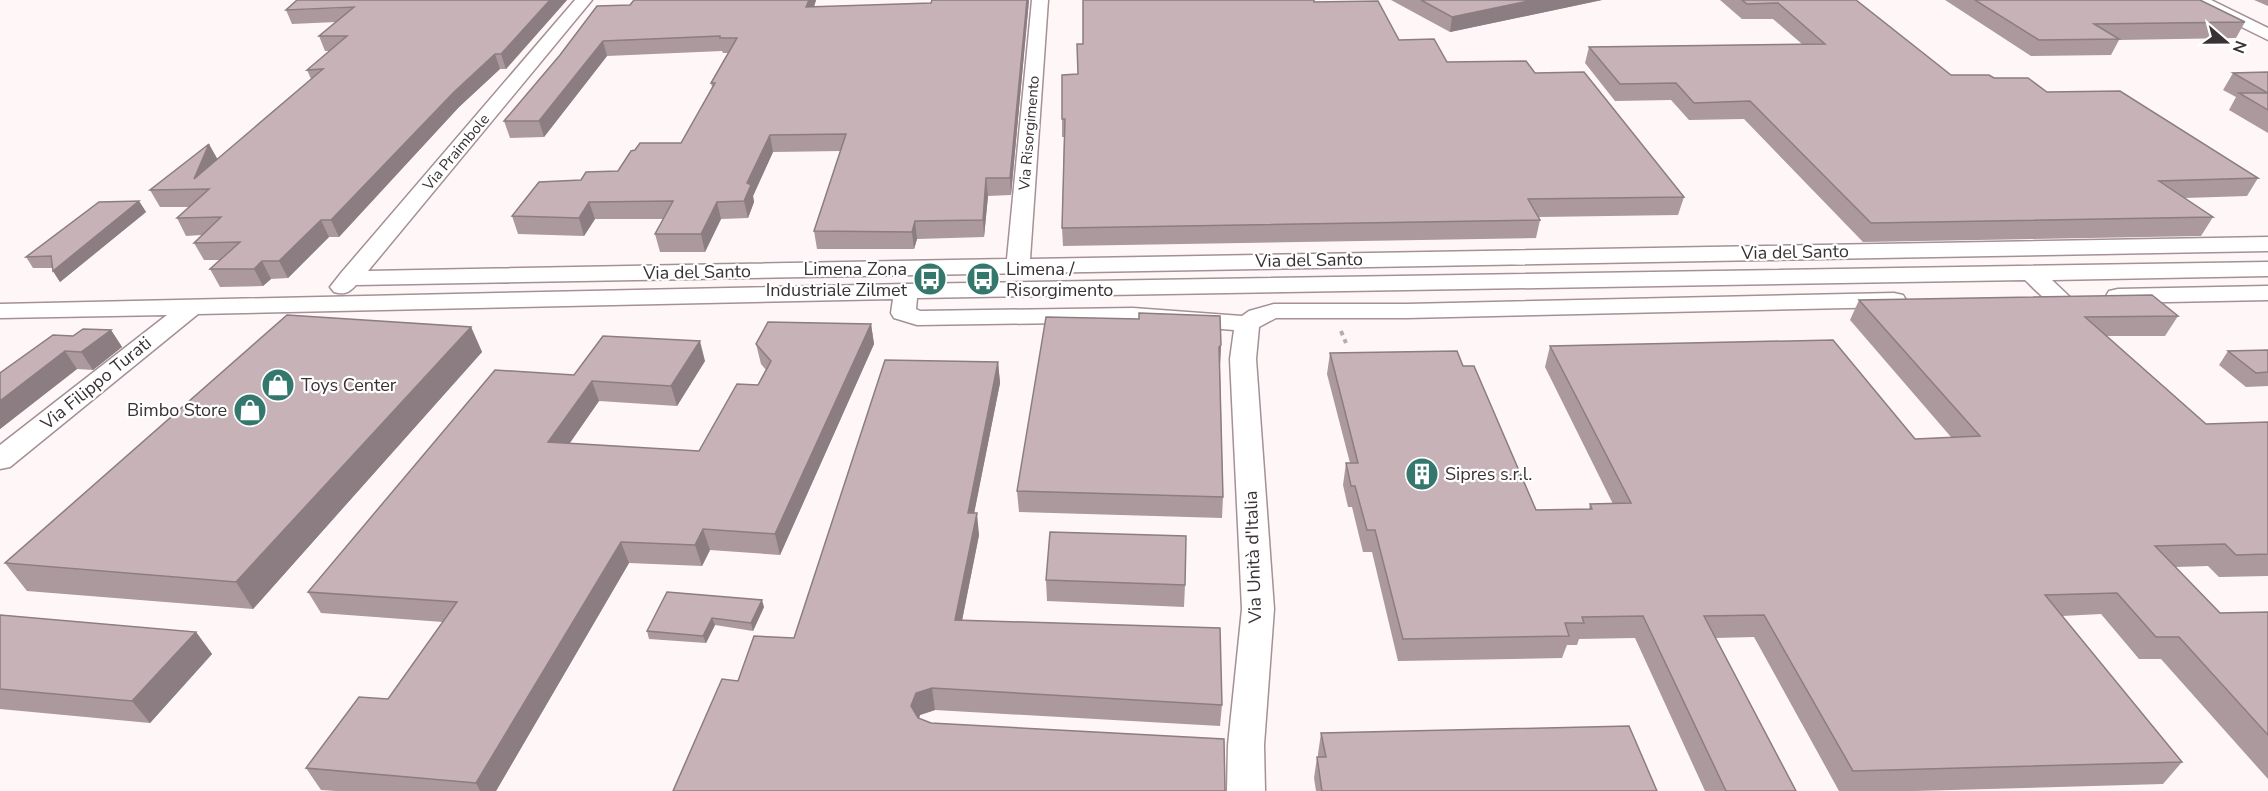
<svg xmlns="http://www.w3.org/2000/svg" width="2268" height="791" font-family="'Nunito Sans',sans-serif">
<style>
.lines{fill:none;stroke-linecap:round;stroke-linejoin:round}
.minor-casing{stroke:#a49095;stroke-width:3}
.path{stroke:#b4acae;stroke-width:4;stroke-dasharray:4.5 4.5;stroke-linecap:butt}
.minor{fill:#fff;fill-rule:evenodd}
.wall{fill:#ab999e}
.shaded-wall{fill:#8b7d81}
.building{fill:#c7b2b8;stroke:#8b7d81;stroke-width:1.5}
.labels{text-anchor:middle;stroke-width:4.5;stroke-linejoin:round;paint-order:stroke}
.far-street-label{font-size:15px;fill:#393133;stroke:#fff}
.street-label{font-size:18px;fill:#393133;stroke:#fff}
.poi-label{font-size:18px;fill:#393133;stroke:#fff;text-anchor:start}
</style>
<rect width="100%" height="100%" fill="#fff6f8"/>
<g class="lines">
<!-- minor casing -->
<g class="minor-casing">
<path id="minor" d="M575,0H592L368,271L1007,259L1032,0H1048L1030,259L2268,237V251L356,285C349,293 344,295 334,292L330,287L341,273Z
M2191,0H2211L2268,28V40L2193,3Z
M2268,262V276L2052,280L2071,298L2068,303C2049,308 2038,292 2025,280L917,298L916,309L920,311L1133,308L1242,316L1249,311L1274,304H1407L1894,293L1903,295L1906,300L1903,305L1894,307L1407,318H1276L1259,327L1256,359L1274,609L1264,745L1265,791H1227L1228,745L1242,609L1230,359L1234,330L1133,322L917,325L894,318L891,313L893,299L198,314L10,467L0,469V445L167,315L0,318V304L906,284Z
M2268,286V300L2118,303L2109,301L2106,296L2109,291L2118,289Z"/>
</g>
<!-- path -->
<path class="path" d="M1341,331L1346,343"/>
<!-- minor -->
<use href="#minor" class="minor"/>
</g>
<!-- wall -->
<path class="wall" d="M567,0L506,69H500L459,107L339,237H329L288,278L271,279L263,286L220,287L210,269L220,260H204L194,243L202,235L186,236L177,218L189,207H160L150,190L217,159L311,79L307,70L329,51H325L319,36L336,22L292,24L286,10Z
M634,0H816L814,7L931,3L932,0H1029L1011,195L988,196L984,237L917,239L914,249H817L814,231L841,151L773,152L753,196L754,202L748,218L721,219L705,252H660L655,234L664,219H595L584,236L518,234L512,216L581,180L618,171L681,143L712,87L711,83L728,53H723L722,51L607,56L544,137L510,138L504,121L630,5Z
M1391,0H1602L1450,32Z
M1720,0H1856L1951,75L1994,78L2047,92L2258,178L2247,196L2185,198L2213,217L2201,236L1863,242L1744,119L1689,120L1671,100L1615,101L1585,63L1589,47L1802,44L1773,19H1742Z
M1945,0H2200L2245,22L2236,38L2119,40L2111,55L2031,56Z
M2254,0H2268V6Z
M1314,2L1447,62L1535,73L1684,197L1678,215L1539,217L1540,220L1536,238L1063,246L1062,228L1064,137H1062V119L1078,74L1083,44Z
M2268,72V133L2229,110L2236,97L2223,90L2233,73Z
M139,201L146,212L60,282L53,271L52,268H33L26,257Z
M1859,300L2178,316L2165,336H2107L2206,424L2268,422V576L2219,577L2208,566L2175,567L2220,613L2268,612V779L2161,659H2139L2101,614L2062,616L2182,762L2163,784L1915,791H1839L1754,637L1715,638L1796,791H1705L1635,638L1579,639L1577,645H1567L1562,658L1398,661L1372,552H1363L1352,507H1348L1343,485L1346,463H1350L1327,374L1330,353L1463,366L1536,510L1589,509L1590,504H1613L1545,367L1550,346L1915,439L1951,437L1850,320Z
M871,324L874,344L780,555L710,550L702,566L629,563L496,791H336L321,790L306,768L388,699L443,622L321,613L308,592L574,375L705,361L677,406L599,401L569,444L699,451L758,385L766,370L761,364L756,344Z
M471,327L482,352L253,609L27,591L5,563Z
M111,330L122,347L93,370L77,369L0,429V373L73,336Z
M1221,345L1220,365L1223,497L1222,518L1019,512L1017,491Z
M2268,350V386L2246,387L2219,365L2228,351Z
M998,362L1000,383L974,513L979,535L962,620L1222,705L1220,726L935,710L920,715L919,719L931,723L738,681L794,638Z
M1046,580L1185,585L1184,607L1047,601Z
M764,607L753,631L715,625L706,643L649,639L647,631Z
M0,615L196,632L212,654L150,723L0,709Z
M1321,733L1657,791H1316L1314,778L1317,757H1318V754Z"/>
<!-- shaded-wall -->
<path class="shaded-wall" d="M550,0H567L506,69L501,54Z
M809,0H816L809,22L806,7Z
M1027,0H1029L1011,195L1010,178Z
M1533,0H1602L1450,32L1452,17Z
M603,41L607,56L544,137L539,121Z
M495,54L500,69L459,107L339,237L331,220L454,92Z
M770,135L773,152L753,196L754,202L748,218L744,201L747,183Z
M209,144L218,160L194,179Z
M986,178L988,196L984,237L983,220Z
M139,201L146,212L60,282L53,271Z
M589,202L595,219L584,236L579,218Z
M717,202L721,219L705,252L701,234Z
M321,220L329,237L288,278L279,261Z
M915,221L917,239L914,249L912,232Z
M262,261L271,279L263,286L254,269Z
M871,324L874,344L780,555L775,534Z
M471,327L482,352L253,609L236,582Z
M111,330L122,347L93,370L81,352Z
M700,341L705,361L677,406L671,386Z
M1221,345L1220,365L1218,366L1219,347Z
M65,351L77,369L0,429V401Z
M998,362L1000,383L970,534L968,513Z
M592,381L599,401L556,463L548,442Z
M977,513L979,535L958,641L955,620Z
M703,529L710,550L702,566L695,545Z
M621,542L629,563L496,791H480L476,783Z
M762,600L764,607L753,631L751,623Z
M712,618L715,625L706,643L703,636Z
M196,632L212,654L150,723L132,701Z
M932,688L935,710L920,715L915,728L911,706L916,693Z"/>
<!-- building -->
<path class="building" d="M297,0H550L501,54H495L454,92L331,220H321L279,261H262L254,269H210L240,242L194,243L221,217L177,218L209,189L150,190L209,144L194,179L323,69L307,70L347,36H319L354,7L286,10Z
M634,0H809L806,7L931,3L932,0H1027L1010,178H986L983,220L915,221L912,232L814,231L846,134L770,135L747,183L751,185L744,201L717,202L701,234H655L673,201L589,202L579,218L512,216L539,182L581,180L586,172L618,171L631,151L635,150L640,143H681L715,83H711L737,38H720V36L603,41L539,121H504L560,55L597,6L630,5Z
M1083,0H1314V2L1378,1L1399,40L1434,39L1447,62L1526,61L1535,73L1584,72L1684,197L1528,199L1540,220L1062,228L1065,119H1062V75L1078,74L1077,44H1083Z
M1421,0H1533L1452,17Z
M1742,0H1856L1951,75H1989L1994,78H2028L2047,92L2120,91L2258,178L2159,181L2213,217L1871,223L1750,101L1694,103L1676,83L1620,84L1589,47L1825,44L1778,3L1747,4Z
M1975,0H2200L2245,22L2094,24L2119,39L2039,40Z
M2268,72V110L2239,93H2268L2233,73Z
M139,201L53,271L51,256L26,257L99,202Z
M2152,295L2178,316L2085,317L2206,424L2268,422V554L2236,555L2225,544L2155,546L2220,613L2268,612V735L2179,637H2156L2117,593L2045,595L2182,762L1853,771L1764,615L1704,616L1796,791H1726L1643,616L1582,617L1584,623H1565L1569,636L1403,639L1375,530H1367L1355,486H1351L1346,463H1358L1330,353L1457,351L1463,366H1474L1536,510L1592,509L1590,504L1631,503L1550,346L1833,340L1915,439L1980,436L1859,300Z
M1139,313L1220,316L1221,345L1219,347L1223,497L1017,491L1046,317L1139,319Z
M287,315L471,327L236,582L5,563Z
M768,322L871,324L775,534L703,529L695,545L621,542L476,783L306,768L359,697L388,699L457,602L308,592L495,370L574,375L603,336L700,341L671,386L592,381L548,442L699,451L737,384L758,385L771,361L756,344Z
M83,329L111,330L81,352L65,351L0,401V373L53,335L73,336Z
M2268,350V372L2256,373L2228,351Z
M885,360L998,362L968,513H977L955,620L1220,628L1222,705L932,688L916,693L911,706L918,718L931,723L1224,739L1225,791H673L722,679L738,681L754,636L794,638Z
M1050,532L1186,536L1185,585L1046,580Z
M667,592L762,600L751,623L712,618L703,636L647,631Z
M0,615L196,632L132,701L0,689Z
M1629,726L1657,791H1322L1317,757H1326L1321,733Z"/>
<!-- icons -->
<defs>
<g id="bus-disc" transform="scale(1.725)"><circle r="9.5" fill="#34786d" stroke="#fff"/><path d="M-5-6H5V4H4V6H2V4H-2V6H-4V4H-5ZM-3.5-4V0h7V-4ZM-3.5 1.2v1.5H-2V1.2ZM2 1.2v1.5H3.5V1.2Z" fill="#fff"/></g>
<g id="shop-disc" transform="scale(1.725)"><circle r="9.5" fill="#34786d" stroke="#fff"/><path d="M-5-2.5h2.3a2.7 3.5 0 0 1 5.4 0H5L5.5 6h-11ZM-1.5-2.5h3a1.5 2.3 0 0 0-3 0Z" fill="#fff"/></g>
<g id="building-disc" transform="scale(1.725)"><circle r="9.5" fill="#34786d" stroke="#fff"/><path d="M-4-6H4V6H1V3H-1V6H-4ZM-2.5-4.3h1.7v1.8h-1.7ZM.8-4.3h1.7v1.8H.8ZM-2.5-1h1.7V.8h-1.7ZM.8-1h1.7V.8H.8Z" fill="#fff"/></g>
</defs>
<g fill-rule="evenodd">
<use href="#bus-disc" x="930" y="279"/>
<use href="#bus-disc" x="983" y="279"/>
<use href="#shop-disc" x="278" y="385"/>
<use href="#shop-disc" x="250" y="410"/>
<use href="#building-disc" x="1422" y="474"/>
</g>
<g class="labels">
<!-- far-street labels -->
<g class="far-street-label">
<text transform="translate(1029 133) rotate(-85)" y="5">Via Risorgimento</text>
<text transform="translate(456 152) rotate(-50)" y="5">Via Praimbole</text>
</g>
<!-- street labels -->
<g class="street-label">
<text transform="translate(1795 252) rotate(-1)" y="6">Via del Santo</text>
<text transform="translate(1309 260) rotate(-1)" y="6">Via del Santo</text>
<text transform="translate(697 272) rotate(-1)" y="6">Via del Santo</text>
<text transform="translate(96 383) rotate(-39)" y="6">Via Filippo Turati</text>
<text transform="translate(1253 557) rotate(-92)" y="6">Via Unità d'Italia</text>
</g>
<!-- poi labels -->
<g class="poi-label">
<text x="907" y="275" text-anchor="end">Limena Zona<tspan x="907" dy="21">Industriale Zilmet</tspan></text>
<text x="1006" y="275">Limena /<tspan x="1006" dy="21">Risorgimento</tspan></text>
<text x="301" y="391">Toys Center</text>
<text x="227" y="416" text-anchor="end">Bimbo Store</text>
<text x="1445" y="480">Sipres s.r.l.</text>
</g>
</g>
<!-- north arrow -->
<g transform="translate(2226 42) rotate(110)" stroke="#ffffff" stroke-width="4.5" paint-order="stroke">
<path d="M0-4.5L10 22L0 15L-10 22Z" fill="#393133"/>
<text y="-9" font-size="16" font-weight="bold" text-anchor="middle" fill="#393133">N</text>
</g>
</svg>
